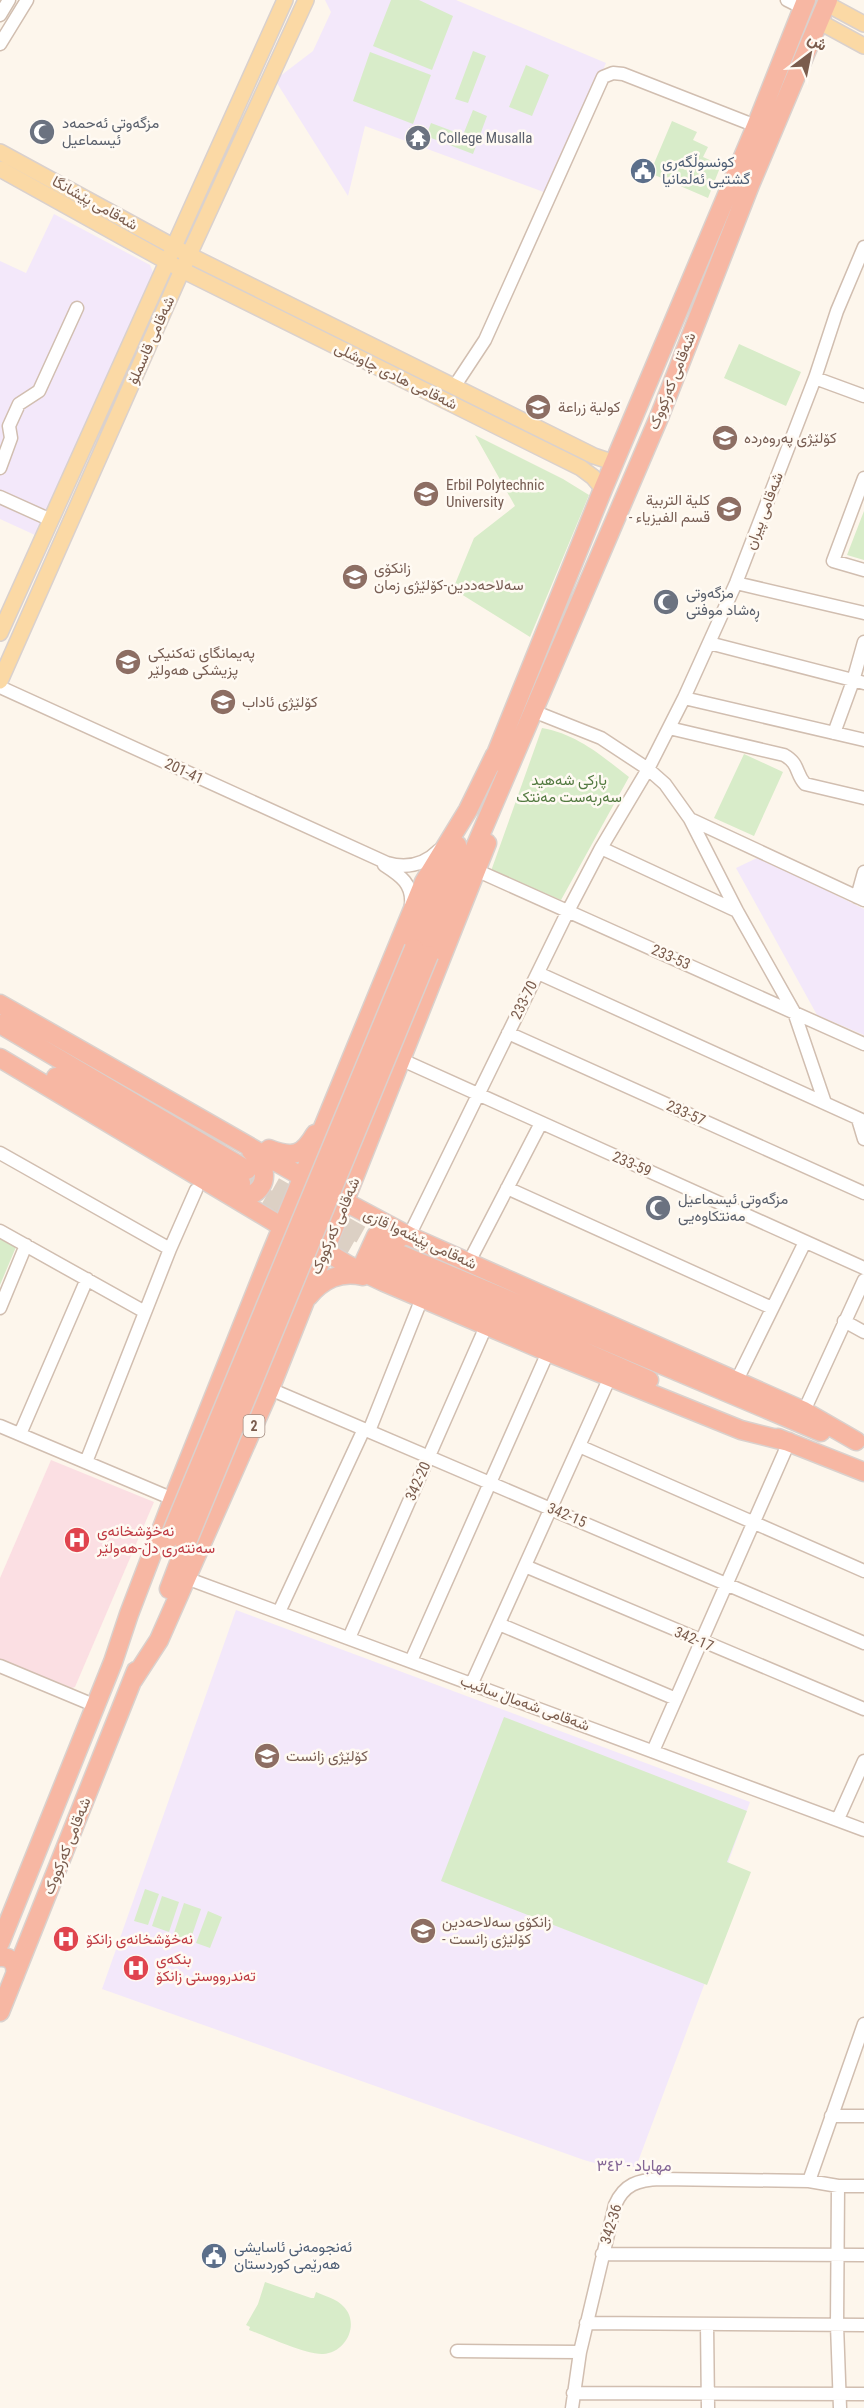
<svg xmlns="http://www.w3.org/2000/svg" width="864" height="2408" font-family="'Roboto Condensed',Vazirmatn,sans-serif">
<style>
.education{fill:#f3e8fa}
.medical{fill:#fbdfe3}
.green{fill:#d8ecc9}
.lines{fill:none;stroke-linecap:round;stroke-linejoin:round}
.highway-tunnel{stroke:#dcd0c4;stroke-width:18;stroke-dasharray:18 9;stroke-linecap:butt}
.minor-casing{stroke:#d1beb0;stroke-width:15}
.major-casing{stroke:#dad1cd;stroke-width:18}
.highway-casing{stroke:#dad1cd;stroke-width:21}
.minor{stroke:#fff;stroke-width:12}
.major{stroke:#fbd9a5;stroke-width:15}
.highway{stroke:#f7b7a3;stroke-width:18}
.highway-bridge-casing{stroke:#dad1cd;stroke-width:21;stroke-linecap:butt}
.highway-bridge{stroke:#f7b7a3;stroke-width:18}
.labels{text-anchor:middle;stroke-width:5;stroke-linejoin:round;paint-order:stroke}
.shield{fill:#fffaf3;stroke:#a28b7f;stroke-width:1.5}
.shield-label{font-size:14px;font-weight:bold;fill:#7a5c4d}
.worship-label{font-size:15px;fill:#5b616d;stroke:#fffaf3;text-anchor:start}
.service-label{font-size:15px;fill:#4e5e75;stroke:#fffaf3;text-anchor:start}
.street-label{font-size:15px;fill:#7a5c4d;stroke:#fffaf3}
.education-label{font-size:15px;fill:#785e54;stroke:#fffaf3;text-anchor:start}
.park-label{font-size:15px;fill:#537a41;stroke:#fffaf3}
.health-label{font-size:15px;fill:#be3a42;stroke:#fffaf3;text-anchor:start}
.neighbourhood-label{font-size:16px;fill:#846695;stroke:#fffaf3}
</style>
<rect width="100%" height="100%" fill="#fdf6ec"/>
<!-- education -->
<path class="education" d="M325,0H456L606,63L549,194L365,126L348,196L275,80L313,51L331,12Z
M54,214L150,265L154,275L35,535L0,519V261L26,273Z
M759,857L864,909V1035L817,1015L736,868Z
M236,1610L750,1802L728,1863L746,1873L636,2167H609L584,2160L102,1989Z"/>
<!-- medical -->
<path class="medical" d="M51,1460L154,1502L75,1687L72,1688L0,1659V1578Z"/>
<!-- green -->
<path class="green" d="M391,0H419L453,16L432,70L373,46Z
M473,51L486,56L468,103L455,99Z
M370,52L431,75L413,124L353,101Z
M526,65L549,75L532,116L509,107Z
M473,110L487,116L473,154L426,136L431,123L463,135Z
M672,121L697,132L693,140L708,147L703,157L721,165L708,198L650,173Z
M739,344L801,372L786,406L724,378Z
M475,435L563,479L589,495L530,637L453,589L474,538L515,506Z
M864,511V560L847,555Z
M542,728C577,734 602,756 629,777L561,900L491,871Z
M744,754L783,772L754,836L714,818Z
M0,1238L16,1247L0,1285Z
M504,1717L747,1811L727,1862L751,1872L707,1985L441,1881Z
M145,1889L159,1894L148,1925L134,1921Z
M162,1896L179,1902L169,1932L152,1926Z
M184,1903L201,1909L190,1941L173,1936Z
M208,1911L222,1917L210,1948L196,1943Z
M265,2282L311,2298H314L316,2292C325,2296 337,2299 344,2307C360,2324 346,2353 323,2354C306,2355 266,2336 249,2330L250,2327L246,2325L258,2304Z"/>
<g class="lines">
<!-- highway-tunnel -->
<path class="highway-tunnel" d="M251,1173L383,1247
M242,1184L376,1260"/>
<!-- minor casing -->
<g class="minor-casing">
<path id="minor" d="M787,0L803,8
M0,15L9,0
M0,44L27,0
M815,378L864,396
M454,387L485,340L603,77L613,73L623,74L756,126
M0,468L11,438L9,426L19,404L39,391L77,308
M864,478L833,561L864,570
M0,497L51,520
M736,583L864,613
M709,643L864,683
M0,687L387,863C407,869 424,865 439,850
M684,698L864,740
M533,711L601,738L648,769L665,784L690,819L737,911L794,1012L825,1103
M669,728L784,755C800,764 795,773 805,784L864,798
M834,733L853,681L864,642
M690,819L864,900
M601,848L737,911
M384,865C401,876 413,884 411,905
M478,871L864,1044
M857,897L864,872
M538,973L864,1121
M508,1033L864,1193
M400,1059L864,1268
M858,1119L864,1139
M0,1153L170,1249
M507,1188L772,1308
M0,1231L145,1312
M409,1236L568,911L601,848L648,769L684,698L736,583L815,378L837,311L864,247
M469,1262L541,1123
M0,1308L26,1245
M844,1321L864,1332
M736,1382L805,1242
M270,1389L864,1643
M804,1411L864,1280
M0,1426L173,1499
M369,1431L422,1298
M20,1434L87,1279
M579,1446L864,1571
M86,1462L170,1249L196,1190
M525,1566L864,1709
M186,1578L864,1830
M279,1612L364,1429
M499,1624L676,1699
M349,1638L487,1324
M411,1661L548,1352
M0,1666L96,1706
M472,1683L610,1377
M653,1751L789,1442
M838,1819L864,1761
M831,2116H864
M809,2181L864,2024
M838,2186L837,2325L840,2408
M602,2254L864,2255
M586,2323L864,2325
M707,2324L708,2408
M457,2351L580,2352
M573,2393L864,2394
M572,2408L580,2352L615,2205C624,2184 638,2180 660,2179L809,2181L838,2186H864"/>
</g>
<!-- major casing -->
<g class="major-casing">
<path id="major" d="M827,4L864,24
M820,22L864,46
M0,152L189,255L594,456L615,463
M0,169L182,270L581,468L593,477L603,489
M0,633L285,0
M0,681L182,270L306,0"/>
</g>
<!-- highway casing -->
<g class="highway-casing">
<path id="highway" d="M492,764L603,489L756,126L806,0
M414,948L457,845
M429,955L660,415L750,185L828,0
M0,1004L313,1183
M0,1024L247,1170
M0,1058L291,1232
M56,1077L241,1183
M269,1149C293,1158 302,1156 315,1134
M229,1191C257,1208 279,1175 251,1151
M336,1197L409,1236L804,1411L856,1441
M315,1245L348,1265L384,1282L548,1352L741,1430L789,1442
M383,1247L821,1432
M376,1260L649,1380
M369,1271L365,1260L376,1236L385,1233L400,1238
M308,1297C323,1279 340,1271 363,1276
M778,1438L864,1472
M169,1589L185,1547
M133,1680L159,1640L270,1389L487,843
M0,1943L113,1662L129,1614L173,1499L268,1261L424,882L468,810L495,755
M0,1957C11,1956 17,1964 15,1975
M0,2012L136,1671"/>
</g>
<!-- minor -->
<use href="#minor" class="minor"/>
<!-- major -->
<use href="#major" class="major"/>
<!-- highway -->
<use href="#highway" class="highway"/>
<!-- highway-bridge casing -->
<g class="highway-bridge-casing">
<path id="highway-bridge" d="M169,1539L414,948
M185,1547L429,955"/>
</g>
<!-- highway-bridge -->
<use href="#highway-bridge" class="highway-bridge"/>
</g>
<!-- icons -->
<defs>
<g id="mosque-disc" transform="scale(1.35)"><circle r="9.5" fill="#6b7280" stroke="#fffaf3"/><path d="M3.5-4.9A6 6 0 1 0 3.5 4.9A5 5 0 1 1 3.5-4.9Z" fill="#fff"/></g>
<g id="temple-disc" transform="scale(1.35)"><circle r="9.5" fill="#6b7280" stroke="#fffaf3"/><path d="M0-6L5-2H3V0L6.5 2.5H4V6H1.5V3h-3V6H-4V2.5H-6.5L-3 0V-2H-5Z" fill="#fff"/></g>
<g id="civic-disc" transform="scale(1.35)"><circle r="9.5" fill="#5c6f8a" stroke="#fffaf3"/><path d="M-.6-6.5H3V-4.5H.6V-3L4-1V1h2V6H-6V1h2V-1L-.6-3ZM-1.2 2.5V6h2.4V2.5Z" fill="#fff"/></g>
<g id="university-disc" transform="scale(1.35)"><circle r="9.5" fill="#8d6e63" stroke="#fffaf3"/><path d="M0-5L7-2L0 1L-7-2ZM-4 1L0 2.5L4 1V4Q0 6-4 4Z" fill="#fff"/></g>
<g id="hospital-disc" transform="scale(1.35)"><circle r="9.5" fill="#e0444e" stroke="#fffaf3"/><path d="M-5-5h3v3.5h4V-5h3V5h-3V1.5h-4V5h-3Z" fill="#fff"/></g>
</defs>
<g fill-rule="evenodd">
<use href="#mosque-disc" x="42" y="132"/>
<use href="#temple-disc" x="418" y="138"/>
<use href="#civic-disc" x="643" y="171"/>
<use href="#university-disc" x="538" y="407"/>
<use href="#university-disc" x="725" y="438"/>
<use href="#university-disc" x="426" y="494"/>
<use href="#university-disc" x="729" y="509"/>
<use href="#university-disc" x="355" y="577"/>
<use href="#mosque-disc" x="666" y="602"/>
<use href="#university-disc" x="128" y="662"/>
<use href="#university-disc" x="223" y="702"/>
<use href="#mosque-disc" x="658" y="1208"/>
<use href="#hospital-disc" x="77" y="1540"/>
<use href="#university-disc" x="267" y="1756"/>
<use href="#university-disc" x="423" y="1931"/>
<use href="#hospital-disc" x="66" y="1939"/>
<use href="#hospital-disc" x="136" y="1968"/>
<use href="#civic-disc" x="214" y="2256"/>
</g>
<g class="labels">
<!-- shield labels -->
<rect class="shield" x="243.5" y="1415" width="21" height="22" rx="4.5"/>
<g class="shield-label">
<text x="254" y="1431">2</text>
</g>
<!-- worship labels -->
<g class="worship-label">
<text x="62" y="128">مزگەوتی ئەحمەد<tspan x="62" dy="17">ئیسماعیل</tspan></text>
<text x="438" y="143">College Musalla</text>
<text x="686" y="598">مزگەوتی<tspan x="686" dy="17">ڕەشاد موفتی</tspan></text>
<text x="678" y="1204">مزگەوتی ئیسماعیل<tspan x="678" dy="17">مەنتکاوەیی</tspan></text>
</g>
<!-- service labels -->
<g class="service-label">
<text x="662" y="167">کونسوڵگەری<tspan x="662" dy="17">گشتیی ئەڵمانیا</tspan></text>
<text x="234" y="2252">ئەنجومەنی ئاسایشی<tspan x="234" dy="17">هەرێمی کوردستان</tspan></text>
</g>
<!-- street labels -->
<g class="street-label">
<text transform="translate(95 203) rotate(29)" y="5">شەقامی پێشانگا</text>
<text transform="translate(151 340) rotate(-66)" y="5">شەقامی قاسملۆ</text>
<text transform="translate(396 376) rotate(26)" y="5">شەقامی هادی چاوشلی</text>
<text transform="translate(672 381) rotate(-68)" y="5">شەقامی کەرکووک</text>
<text transform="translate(764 511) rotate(-69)" y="5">شەقامی پیران</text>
<text transform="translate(184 771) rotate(25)" y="5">201-41</text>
<text transform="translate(671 957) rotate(24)" y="5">233-53</text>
<text transform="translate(524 1000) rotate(-64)" y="5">233-70</text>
<text transform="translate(686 1113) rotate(24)" y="5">233-57</text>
<text transform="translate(632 1164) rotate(24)" y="5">233-59</text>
<text transform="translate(335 1226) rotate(-67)" y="5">شەقامی کەرکووک</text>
<text transform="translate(420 1239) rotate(25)" y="5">شەقامی پێشەوا قازی</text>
<text transform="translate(418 1481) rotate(-66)" y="5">342-20</text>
<text transform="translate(567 1515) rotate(23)" y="5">342-15</text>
<text transform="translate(694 1639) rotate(23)" y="5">342-17</text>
<text transform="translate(525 1703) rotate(20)" y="5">شەقامی شەماڵ سائیب</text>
<text transform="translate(67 1846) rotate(-68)" y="5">شەقامی کەرکووک</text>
<text transform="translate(611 2224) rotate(-73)" y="5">342-36</text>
</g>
<!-- education labels -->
<g class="education-label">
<text x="558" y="412">كولية زراعة</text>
<text x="744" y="443">کۆلێژی پەروەردە</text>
<text x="446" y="490">Erbil Polytechnic<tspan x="446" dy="17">University</tspan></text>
<text x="710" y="505" text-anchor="end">كلية التربية<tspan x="710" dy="17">- قسم الفيزياء</tspan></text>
<text x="374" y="573">زانکۆی<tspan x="374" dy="17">سەلاحەددین-کۆلێژی زمان</tspan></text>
<text x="148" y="658">پەیمانگای تەکنیکی<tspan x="148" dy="17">پزیشکی هەولێر</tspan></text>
<text x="242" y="707">کۆلێژی ئاداب</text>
<text x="286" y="1761">کۆلێژی زانست</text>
<text x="442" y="1927">زانکۆی سەلاحەدین<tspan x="442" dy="17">- کۆلێژی زانست</tspan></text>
</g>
<!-- park labels -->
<g class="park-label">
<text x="569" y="785">پارکی شەهید<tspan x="569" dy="17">سەربەست مەنتک</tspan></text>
</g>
<!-- health labels -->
<g class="health-label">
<text x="97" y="1536">نەخۆشخانەی<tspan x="97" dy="17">سەنتەری دڵ-هەولێر</tspan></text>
<text x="86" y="1944">نەخۆشخانەی زانکۆ</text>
<text x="156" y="1964">بنکەی<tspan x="156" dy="17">تەندرووستی زانکۆ</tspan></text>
</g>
<!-- neighbourhood labels -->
<g class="neighbourhood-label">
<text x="634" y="2171">مهاباد - ٣٤٢</text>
</g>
</g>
<!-- north arrow -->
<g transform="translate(810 54) rotate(32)" stroke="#fffaf3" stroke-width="4.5" paint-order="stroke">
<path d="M0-4.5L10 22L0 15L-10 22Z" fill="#7a5c4d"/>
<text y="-9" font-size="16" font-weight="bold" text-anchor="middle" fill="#7a5c4d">ش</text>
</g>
</svg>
